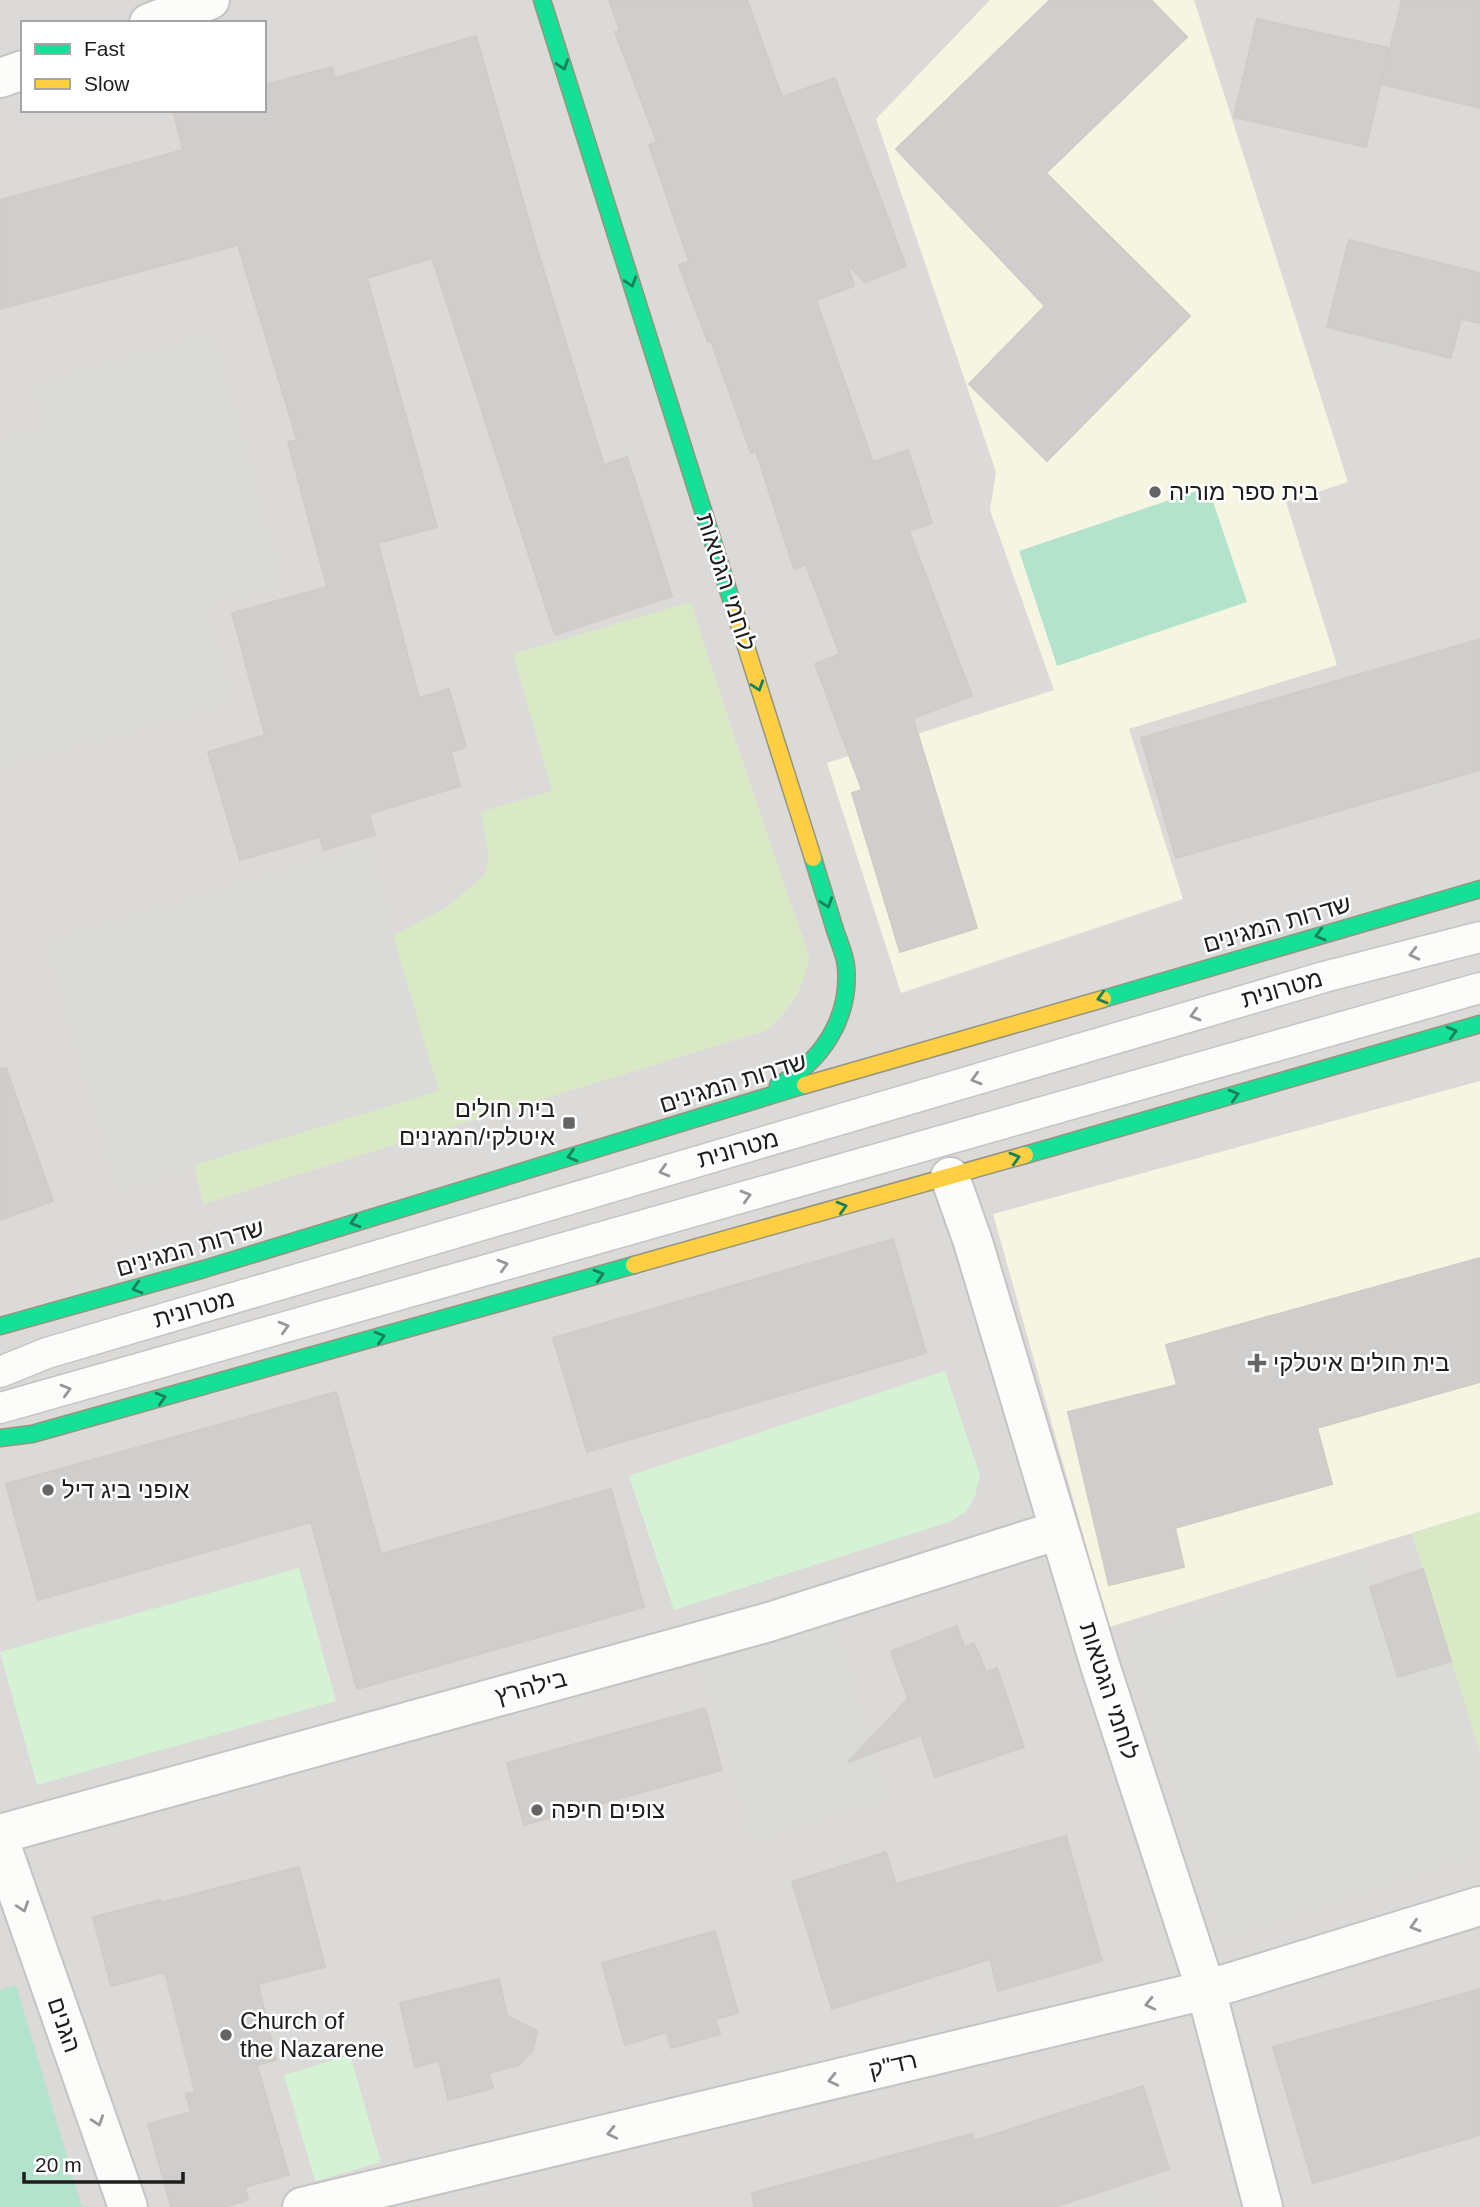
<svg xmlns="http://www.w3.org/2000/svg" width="1480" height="2207" font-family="Arial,'Noto Sans Hebrew',sans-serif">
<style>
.residential{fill:#dbdad8;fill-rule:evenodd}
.education{fill:#f6f5e2}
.religious{fill:#dadad8}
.grass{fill:#d9e9c6}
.park{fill:#d5f2d4}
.pitch{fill:#b3e2cd}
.building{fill:#d0cecc;stroke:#cfccc8;stroke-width:2}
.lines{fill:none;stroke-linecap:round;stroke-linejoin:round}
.lane-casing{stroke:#c5c4c3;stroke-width:33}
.street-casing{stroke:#c5c4c3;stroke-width:42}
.fast-casing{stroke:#94957f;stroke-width:19}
.slow-casing{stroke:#94957f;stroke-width:19}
.lane{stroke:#fcfcfb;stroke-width:30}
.street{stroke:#fcfcfb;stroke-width:38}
.fast{stroke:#16e098;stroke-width:16}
.slow{stroke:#ffcf43;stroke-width:16}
.oneway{stroke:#1a7f5b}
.oneway2{stroke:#989898}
.poi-dot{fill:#666564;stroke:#fff;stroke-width:2.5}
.labels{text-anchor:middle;stroke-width:5;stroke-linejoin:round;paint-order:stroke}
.poi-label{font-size:24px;fill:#1e1e1e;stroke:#fff;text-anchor:start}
.street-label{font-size:24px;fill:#1e1e1e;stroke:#fff}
</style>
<rect width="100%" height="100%" fill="#eceae7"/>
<!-- residential -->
<path class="residential" d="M0,0H1480V2207H0ZM23,23H264V110H23Z"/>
<!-- education -->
<path class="education" d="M990,0H1194L1348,482L1286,502L1337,665L1129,729L1183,899L901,993L827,763L1054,690L990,510L996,472L876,119Z
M1480,1081V1512L1109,1627L993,1214Z"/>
<!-- religious -->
<path class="religious" d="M211,337L279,583L202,604L229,700L0,765V516L10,513L0,478V443L48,429L36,387Z
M367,849L439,1091L121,1187L49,944Z
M1362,1564L1398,1677L1451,1661L1480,1753V1851L1223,1934L1130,1638Z
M832,1626L885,1797L756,1838L703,1667Z
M1150,2186L1155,2207H1075Z"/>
<!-- grass -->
<path class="grass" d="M691,602L734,736L810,959C800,993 794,1005 767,1030L203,1204L194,1165L439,1091L393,936L447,907L484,876L489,857L481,812L552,791L513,654Z
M1480,1512V1753L1412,1534Z"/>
<!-- park -->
<path class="park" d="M945,1371L980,1475L975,1496L966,1512L949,1522L674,1610L629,1476Z
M299,1568L336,1701L37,1785L0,1652Z
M350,2055L381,2162L315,2181L284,2075Z"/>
<!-- pitch -->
<path class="pitch" d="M1208,487L1247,602L1057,666L1019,551Z
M16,1985L82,2207H0V1990Z"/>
<!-- building -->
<path class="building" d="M609,0H747L782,97L835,78L906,266L865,282L847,264L854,286L816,300L873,462L908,450L932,523L909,531L972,696L913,718L977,928L900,952L852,793L862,790L815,664L840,654L806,565L794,569L756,451L751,453L711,341L708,342L679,265L689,261L649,145L657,142L615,32L620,30Z
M1050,0H1151L1187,37L1046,173L1190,316L1047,461L969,384L1045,306L896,149Z
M1402,0H1480V108L1381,84Z
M1257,19L1389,48L1366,147L1234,117Z
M476,36L537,249L604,465L627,457L672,596L555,635L432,258L367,278L437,527L378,543L419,698L449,689L466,747L451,752L460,786L369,814L375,835L323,850L320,837L240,860L208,752L265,735L232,613L327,587L288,442L297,440L238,245L0,309V200L183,150L173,110H264V85L332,67L335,78Z
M1349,240L1480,273V323L1461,319L1451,358L1327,327Z
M1480,639V770L1176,858L1141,738Z
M6,1068L53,1201L0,1220V1069Z
M893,1239L926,1353L587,1452L553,1338Z
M1480,1258V1382L1317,1428L1332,1484L1175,1528L1184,1567L1109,1585L1068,1412L1177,1385L1166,1345Z
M336,1392L381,1554L611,1489L644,1607L357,1689L311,1522L38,1600L6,1484Z
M1423,1569L1451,1661L1398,1677L1370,1587Z
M957,1626L964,1647L974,1643L986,1672L997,1668L1024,1747L935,1777L921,1735L848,1762L908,1699L891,1651Z
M705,1708L722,1770L524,1825L507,1763Z
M1066,1836L1102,1961L998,1991L990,1959L832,2009L792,1882L886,1852L896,1884Z
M299,1867L325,1967L258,1984L276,2060L257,2065L289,2175L245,2187L248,2200L225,2207H171L148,2124L191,2112L186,2094L195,2092L165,1972L111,1986L93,1917L160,1900V1903Z
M715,1931L738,2013L715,2019L720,2034L671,2048L667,2032L625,2045L602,1963Z
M499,1979L507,2016L537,2031L533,2050L519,2065L489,2073L493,2088L448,2100L439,2061L415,2067L400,2003Z
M1480,1989V2135L1313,2183L1273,2047Z
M1143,2086L1169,2169L1054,2207H754L752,2193L972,2134L974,2141Z"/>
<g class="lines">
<!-- lane casing -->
<g class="lane-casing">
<path id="lane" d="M0,1372L47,1353L1324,977L1480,937
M0,1408L1480,988"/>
</g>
<!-- street casing -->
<g class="street-casing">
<path id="street" d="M149,23L210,0
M0,78L23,70
M950,1177L973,1242L1099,1662L1206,1990L1263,2207
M0,1834L769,1622L1059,1530
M0,1842L128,2207
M302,2207L1206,1990L1480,1906"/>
</g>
<!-- fast casing -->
<g class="fast-casing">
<path id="fast" d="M542,0L736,615
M1103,999L1480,889
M778,1085C822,1062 851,1017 846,966C845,955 839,942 835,930C828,906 820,882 813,858
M1025,1155L1480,1024
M0,1326L204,1269L805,1085
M0,1438L32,1434L634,1265"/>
</g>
<!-- slow casing -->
<g class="slow-casing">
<path id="slow" d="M736,615L813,858
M805,1085L1103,999
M634,1265L1025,1155"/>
</g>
<!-- lane -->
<use href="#lane" class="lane"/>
<!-- street -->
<use href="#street" class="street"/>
<!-- fast -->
<use href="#fast" class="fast"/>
<!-- slow -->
<use href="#slow" class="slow"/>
</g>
<!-- one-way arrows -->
<defs><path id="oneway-chevron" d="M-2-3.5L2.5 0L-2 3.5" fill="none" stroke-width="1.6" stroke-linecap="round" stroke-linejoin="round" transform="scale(1.75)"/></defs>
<g class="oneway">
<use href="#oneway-chevron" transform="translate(563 65) rotate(72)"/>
<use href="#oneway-chevron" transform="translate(631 282) rotate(72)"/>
<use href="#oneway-chevron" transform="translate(758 686) rotate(72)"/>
<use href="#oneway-chevron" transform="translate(827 903) rotate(72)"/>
<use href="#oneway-chevron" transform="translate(1320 935) rotate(164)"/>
<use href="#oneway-chevron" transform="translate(1102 998) rotate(164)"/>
<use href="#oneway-chevron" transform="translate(1452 1032) rotate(-16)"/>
<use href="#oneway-chevron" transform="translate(1234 1095) rotate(-16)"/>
<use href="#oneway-chevron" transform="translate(572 1156) rotate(163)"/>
<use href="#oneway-chevron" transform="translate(1015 1158) rotate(-16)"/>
<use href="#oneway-chevron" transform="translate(842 1207) rotate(-16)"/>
<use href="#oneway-chevron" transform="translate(355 1222) rotate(163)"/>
<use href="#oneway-chevron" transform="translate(599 1275) rotate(-16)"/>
<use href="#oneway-chevron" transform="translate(137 1288) rotate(164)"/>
<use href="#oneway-chevron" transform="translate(380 1337) rotate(-16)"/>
<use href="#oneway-chevron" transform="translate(161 1398) rotate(-16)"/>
</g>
<g class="oneway2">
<use href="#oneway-chevron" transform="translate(1414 954) rotate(166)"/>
<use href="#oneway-chevron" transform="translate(1195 1015) rotate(164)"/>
<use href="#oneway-chevron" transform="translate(976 1079) rotate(164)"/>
<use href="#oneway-chevron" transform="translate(664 1171) rotate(164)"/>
<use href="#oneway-chevron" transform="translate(746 1196) rotate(-16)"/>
<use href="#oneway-chevron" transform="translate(503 1265) rotate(-16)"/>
<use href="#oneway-chevron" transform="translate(284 1327) rotate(-16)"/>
<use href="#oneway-chevron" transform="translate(66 1390) rotate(-16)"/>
<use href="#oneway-chevron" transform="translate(23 1907) rotate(71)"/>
<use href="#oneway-chevron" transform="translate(1415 1926) rotate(163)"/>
<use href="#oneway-chevron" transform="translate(1150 2004) rotate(167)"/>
<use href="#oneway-chevron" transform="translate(833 2080) rotate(167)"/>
<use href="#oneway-chevron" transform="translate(98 2121) rotate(71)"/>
<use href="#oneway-chevron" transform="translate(612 2133) rotate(167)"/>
</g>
<!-- markers -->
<g class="poi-dot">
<circle cx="1155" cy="492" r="7"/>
<rect x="562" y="1116" width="14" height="14" rx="3.5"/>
<path d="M1253.5 1352.5h7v7h7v7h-7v7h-7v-7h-7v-7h7z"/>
<circle cx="48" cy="1490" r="7"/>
<circle cx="537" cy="1810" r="7"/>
<circle cx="226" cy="2035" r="7"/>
</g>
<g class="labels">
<!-- poi labels -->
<g class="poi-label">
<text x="1169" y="500">בית ספר מוריה</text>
<text x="555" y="1117" text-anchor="end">בית חולים<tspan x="555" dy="28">איטלקי/המגינים</tspan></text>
<text x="1273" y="1371">בית חולים איטלקי</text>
<text x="62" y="1498">אופני ביג דיל</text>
<text x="551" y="1818">צופים חיפה</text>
<text x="240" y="2029">Church of<tspan x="240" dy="28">the Nazarene</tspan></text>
</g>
<!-- street labels -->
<g class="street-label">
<text transform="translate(726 582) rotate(72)" y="8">לוחמי הגטאות</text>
<text transform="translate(1277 924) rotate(-16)" y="8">שדרות המגינים</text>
<text transform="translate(1282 989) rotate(-16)" y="8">מטרונית</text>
<text transform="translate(733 1083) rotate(-17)" y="8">שדרות המגינים</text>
<text transform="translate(738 1149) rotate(-16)" y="8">מטרונית</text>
<text transform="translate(190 1248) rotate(-16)" y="8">שדרות המגינים</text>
<text transform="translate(194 1309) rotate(-16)" y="8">מטרונית</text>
<text transform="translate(531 1687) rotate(-15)" y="8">בילהרץ</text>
<text transform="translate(1109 1691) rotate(72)" y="8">לוחמי הגטאות</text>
<text transform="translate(64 2025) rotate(71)" y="8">הגנים</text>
<text transform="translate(893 2065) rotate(-13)" y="8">רד"ק</text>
</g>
</g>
<!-- legend -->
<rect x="21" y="21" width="245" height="91" fill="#ffffff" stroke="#a5a5a5" stroke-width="2"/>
<rect x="35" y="44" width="35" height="10" fill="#16e098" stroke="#a5a5a5" stroke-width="2"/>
<text x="84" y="56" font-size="21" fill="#1e1e1e">Fast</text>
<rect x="35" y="79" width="35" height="10" fill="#ffcf43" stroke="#a5a5a5" stroke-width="2"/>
<text x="84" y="91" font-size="21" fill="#1e1e1e">Slow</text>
<!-- scale -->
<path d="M24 2172v10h159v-10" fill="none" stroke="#1e1e1e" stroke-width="3.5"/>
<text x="35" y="2172" font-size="21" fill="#1e1e1e" stroke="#ffffff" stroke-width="5" paint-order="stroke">20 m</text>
</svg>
